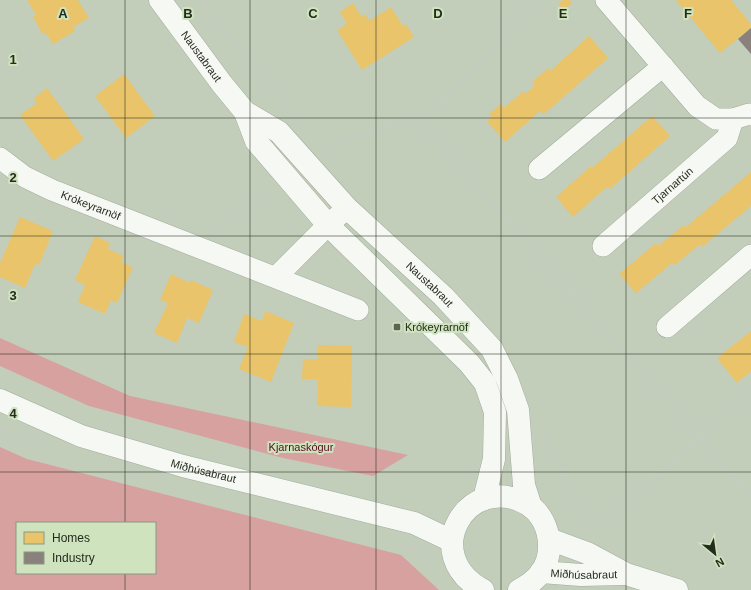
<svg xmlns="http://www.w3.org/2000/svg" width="751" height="590" font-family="Arial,sans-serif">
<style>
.green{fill:#d7a1a0;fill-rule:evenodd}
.homes{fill:#e9c46a}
.industry{fill:#8a817c}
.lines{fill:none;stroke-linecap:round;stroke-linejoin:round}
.minor-casing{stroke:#a3ac9c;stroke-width:22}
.tertiary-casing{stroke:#a3ac9c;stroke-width:23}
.path{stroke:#c7cbc4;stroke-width:2.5;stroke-dasharray:3 2;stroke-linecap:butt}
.minor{stroke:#f6f8f4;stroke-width:21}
.tertiary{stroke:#f6f8f4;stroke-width:22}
.grid{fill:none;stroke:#242c1d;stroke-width:1;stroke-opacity:0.55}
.poi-dot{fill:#5b6554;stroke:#cee3be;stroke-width:1.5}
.labels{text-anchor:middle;stroke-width:4;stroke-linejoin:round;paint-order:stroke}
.street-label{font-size:11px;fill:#242c1d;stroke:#cee3be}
.poi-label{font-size:11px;fill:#242c1d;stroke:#cee3be;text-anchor:start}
.park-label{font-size:11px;fill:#590b20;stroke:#cee3be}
.grid-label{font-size:13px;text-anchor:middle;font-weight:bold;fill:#242c1d;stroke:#cee3be;stroke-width:4;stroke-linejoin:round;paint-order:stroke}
</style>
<rect width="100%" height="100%" fill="#c2ceb9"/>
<!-- green -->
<path class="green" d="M0,338L130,396L408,455L373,476L283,458L89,406L0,366Z
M0,447L27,459L401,555L439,590H0ZM17,523H155V573H17Z"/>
<!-- homes -->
<path class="homes" d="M27,0H78L89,18L73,27L75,31L53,44L46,33L43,35L33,17L36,15Z
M563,0H570L572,3L564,10L558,4Z
M676,0H731L751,24V28L720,53Z
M353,3L361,16L365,14L369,21L391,7L403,26L406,24L414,37L362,70L337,30L347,24L340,12Z
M589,36L608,58L544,114L540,111L505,142L487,121L492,117L489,114L501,104L504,108L523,91L525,94L535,85L532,82L548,68L550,71Z
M124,74L155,116L126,138L95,96Z
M47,88L84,139L53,161L20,115L37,103L34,98Z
M652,116L670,136L610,189L608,186L573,217L556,197L591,166L592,168Z
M751,172V206L702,247L700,244L675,265L672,263L636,293L619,274L656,243L658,246L684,225L686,227Z
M20,217L53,231L39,265L35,264L25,288L0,277V263Z
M95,236L110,243L108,249L124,256L121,262L133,267L117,303L111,300L105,314L78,302L85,285L75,280Z
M171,274L190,283L191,280L213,290L199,323L187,318L177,343L154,333L168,303L160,300Z
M265,311L294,323L271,382L239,369L248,347L234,342L244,314L262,321Z
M751,331V371L737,383L717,358Z
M317,345L352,346L351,407L317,406L318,379H302L303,359H317Z"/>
<!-- industry -->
<path class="industry" d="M751,28V54L738,39Z"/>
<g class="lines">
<!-- minor casing -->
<g class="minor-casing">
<g id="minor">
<path d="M606,0L697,106L716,119H733L749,114L751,115"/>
<path id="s1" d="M0,158L25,177L52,190L358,310"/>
<path d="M539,169L663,66"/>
<path id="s2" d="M603,246L727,138L733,119"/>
<path d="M276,277L328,225L347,208"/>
<path d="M667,327L751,255"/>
</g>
</g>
<!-- tertiary casing -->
<g class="tertiary-casing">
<g id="tertiary">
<path id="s3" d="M160,0L222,84L245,112L256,141L328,225L469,363L485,383L495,412L494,459L484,499"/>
<path id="s4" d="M245,112L279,132L347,208L443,296L492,349L507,379L518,410L524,485L531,507"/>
<path id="s5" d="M0,400L81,436L183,466L414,523L452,541"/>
<path d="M549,539L587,553L626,574L677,590"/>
<path id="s6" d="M541,572L581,575L624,574"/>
<path d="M483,590C418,555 467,471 527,504C541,512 549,529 549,545C550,566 537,581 519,590"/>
</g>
</g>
<!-- path -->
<path class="path" d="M200,0L247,59L294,114
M423,125L522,15L532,0
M323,150L339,140L404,121L423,125L751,496
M218,233L221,229L270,191
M542,425L587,529
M0,428L41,444
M594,532L598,527L751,393
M399,544L419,553L433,566"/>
<!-- minor -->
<use href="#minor" class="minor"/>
<!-- tertiary -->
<use href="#tertiary" class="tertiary"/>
</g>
<!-- grid -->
<path class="grid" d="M125,0V523M250,0V590M376,0V590M501,0V590M626,0V590M0,118H751M0,236H751M0,354H751M0,472H751M125,573V590"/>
<!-- markers -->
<rect class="poi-dot" x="393" y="323" width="8" height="8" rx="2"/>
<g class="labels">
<!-- street labels -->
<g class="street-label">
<text dy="4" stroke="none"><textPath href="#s3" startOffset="70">Naustabraut</textPath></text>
<text dy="4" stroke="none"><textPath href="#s2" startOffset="92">Tjarnartún</textPath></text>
<text dy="4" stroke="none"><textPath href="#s1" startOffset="103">Krókeyrarnöf</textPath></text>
<text dy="4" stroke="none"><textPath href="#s4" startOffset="254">Naustabraut</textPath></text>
<text dy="4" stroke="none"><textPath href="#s5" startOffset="216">Miðhúsabraut</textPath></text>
<text dy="4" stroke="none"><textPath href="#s6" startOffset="43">Miðhúsabraut</textPath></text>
</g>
<!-- poi labels -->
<g class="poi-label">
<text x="405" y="331">Krókeyrarnöf</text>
</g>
<!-- park labels -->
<g class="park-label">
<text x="301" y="451">Kjarnaskógur</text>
</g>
</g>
<g class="grid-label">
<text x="63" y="18">A</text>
<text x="188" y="18">B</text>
<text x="313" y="18">C</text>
<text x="438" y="18">D</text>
<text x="563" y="18">E</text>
<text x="688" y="18">F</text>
<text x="13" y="64">1</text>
<text x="13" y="182">2</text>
<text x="13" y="300">3</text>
<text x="13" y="418">4</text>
</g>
<!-- legend -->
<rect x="16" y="522" width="140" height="52" fill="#cee3be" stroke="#8a9a7e"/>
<rect x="24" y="532" width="20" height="12" fill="#e9c46a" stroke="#8a9a7e"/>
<text x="52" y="542" font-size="12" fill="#242c1d">Homes</text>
<rect x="24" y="552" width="20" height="12" fill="#8a817c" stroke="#8a9a7e"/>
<text x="52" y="562" font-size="12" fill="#242c1d">Industry</text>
<!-- north arrow -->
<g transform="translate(715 554) rotate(151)" stroke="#cee3be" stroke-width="3" paint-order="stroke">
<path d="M0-3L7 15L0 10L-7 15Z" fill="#242c1d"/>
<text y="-6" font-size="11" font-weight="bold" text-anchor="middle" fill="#242c1d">N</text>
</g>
</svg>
